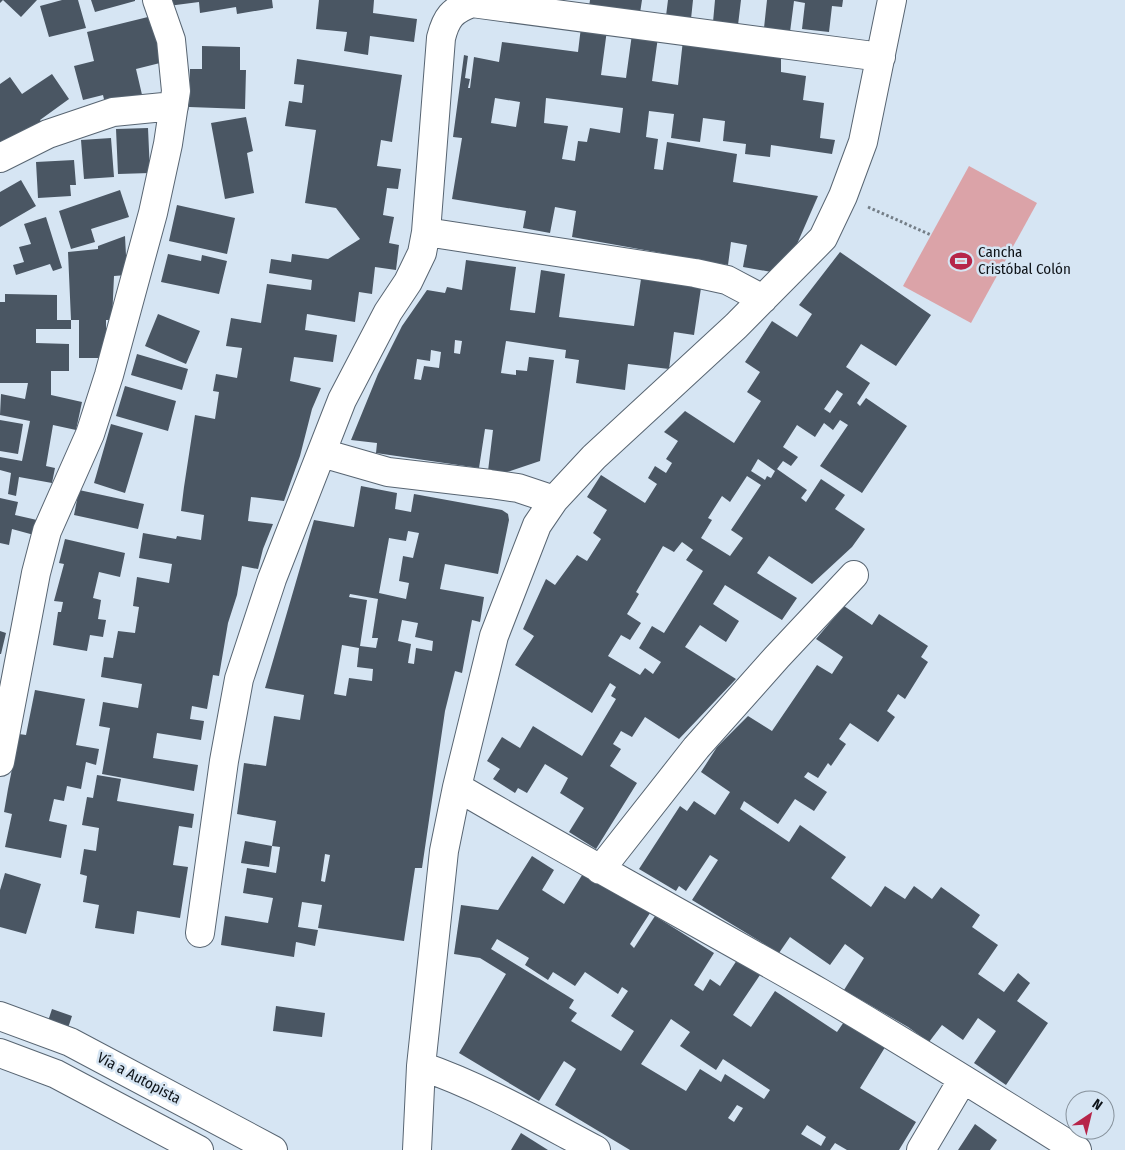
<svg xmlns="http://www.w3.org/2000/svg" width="1125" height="1150" font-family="'Fira Sans Condensed',sans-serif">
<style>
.green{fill:#dba3a8}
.building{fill:#4a5663;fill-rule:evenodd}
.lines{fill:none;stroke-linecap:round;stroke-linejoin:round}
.minor-casing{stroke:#586572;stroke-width:30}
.trunk-casing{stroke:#586572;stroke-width:30}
.path{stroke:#747e87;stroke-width:3;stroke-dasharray:2.5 2.5;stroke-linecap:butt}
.minor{stroke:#fff;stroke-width:28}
.trunk{stroke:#fff;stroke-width:28}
.labels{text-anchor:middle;stroke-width:5;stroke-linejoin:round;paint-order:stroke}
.poi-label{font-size:15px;fill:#0e1318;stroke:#d6e5f3;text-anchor:start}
.street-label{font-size:15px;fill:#0e1318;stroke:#d6e5f3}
</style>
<rect width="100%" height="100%" fill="#d6e5f3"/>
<!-- green -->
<path class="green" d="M969,166L1037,203L971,323L903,286Z"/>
<!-- building -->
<path class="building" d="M0,0H37L21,17L3,0L0,3Z
M62,0H78L86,28L49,37L40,6Z
M91,0H135V1L95,12Z
M167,0H272L273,8L237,14L236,7L200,13L199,2L168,6Z
M319,0H374L373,13L417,19L414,42L370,36L368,55L344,51L347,32L316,29Z
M590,0H642L640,13L589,7Z
M668,0H693L691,19L666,16Z
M715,0H741L738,25L713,22Z
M767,0H843L842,7L832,6L829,32L802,29L805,3L794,1L790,32L764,28Z
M152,16L164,62L136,69L143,99L106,108L103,95L83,100L74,66L94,61L87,32Z
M581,27L607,30L601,75L626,78L632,34L658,37L652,81L678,85L683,40L781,53V72L806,76L803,100L824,103L820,138L835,140L832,154L771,145L770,157L745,154L746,144L723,141L725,121L703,118L700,142L671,138L674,114L649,111L646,137L658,139L654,169L663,170L667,142L737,154L733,182L818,196L790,260L777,273L743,267L747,245L731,242L728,265L572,237L576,211L555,207L550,233L523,228L526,211L452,199L462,138L453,137L464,55L468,56L465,78L470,79L468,88H470L474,57L499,62L502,42L578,52ZM495,98L520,102L516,127L491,123ZM546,98L623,108L620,133L590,128L587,142L578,141L575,161L562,159L568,126L544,123Z
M202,46L240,47V70H246L245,109L189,107L190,69H202Z
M297,59L402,75L392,142L381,140L377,166L401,169L398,189L387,188L383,215L394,217L389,243L399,245L396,270L375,267L372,294L359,292L355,322L307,314L305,330L337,335L333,362L294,357L290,381L321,388L312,409L300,456L284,501L251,497L248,521L273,524L263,549L258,569L242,566L237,595L228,623L219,676L213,675L207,709L192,706L190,719L204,721L201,740L157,733L153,758L198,765L194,791L102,774L110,728L99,726L103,702L138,708L142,684L101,677L104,657L113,658L118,631L135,633L139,607L133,606L137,577L169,583L172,564L139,558L143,533L176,539L177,536L201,540L204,515L181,511L184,487L195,415L215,419L219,392L213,391L216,374L237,378L242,348L226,346L231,318L261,323L267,284L311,290L312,280L269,273L271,259L291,262L292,254L328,259L360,239L336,208L305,203L316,130L285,126L289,101L302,103L304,85L294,84Z
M52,74L69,99L40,120L43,125L0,145V84L10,77L22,94Z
M246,117L253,151L247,153L254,193L225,199L211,123Z
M148,128L150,173L118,174L116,129Z
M111,138L114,177L84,179L81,140Z
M74,160L76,185H70L71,196L38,198L36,162Z
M21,180L36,206L0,227V192Z
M120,190L129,217L91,229L95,242L71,249L59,211Z
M177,205L235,218L227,254L169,241Z
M46,217L62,268L53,271L50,264L16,275L13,265L24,262L19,247L31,244L24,224Z
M125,236L127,275L114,276L112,320H106V358H79V320H71L68,252L98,249V246Z
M840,252L931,315L896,366L861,344L846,367L870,383L857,403L860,406L866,398L907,426L862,493L820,466L848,425L840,420L833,430L824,423L815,437L797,425L783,447L798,457L791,466L783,461L777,469L807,490L801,498L806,502L821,479L845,495L835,509L865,529L852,547L812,584L769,556L757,573L797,598L782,620L725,585L713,604L739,621L726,642L700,625L685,647L736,679L679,739L645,717L632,737L621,731L613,744L621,749L610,766L637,783L596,849L569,832L584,808L560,793L568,778L545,764L527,793L518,788L515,793L493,779L500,769L487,761L502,737L520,748L533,726L582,756L616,699L611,696L616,687L610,683L592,713L515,665L534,636L523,629L546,579L555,585L577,555L587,561L601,539L593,533L607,510L587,497L601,475L645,503L657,484L648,478L655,466L666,473L672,463L666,459L678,441L664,432L685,411L734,443L761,401L747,392L760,372L745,362L772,321L797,337L812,314L799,305ZM837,390L843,394L830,413L824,409ZM758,459L775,471L771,478L767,476L765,480L751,471ZM747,476L761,485L731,530L743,538L730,556L701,538L712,520L708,518L722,496L730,502ZM682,542L693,550L686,560L703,571L664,633L652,626L639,648L661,662L653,674L645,668L640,675L608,656L621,635L630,640L641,623L627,614L639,594L636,592L663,546L674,552Z
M168,254L201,261L202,255L227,261L219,294L161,282Z
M466,260L516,267L510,310L535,313L541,270L565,274L559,317L634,326L641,279L701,288L694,335L674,332L669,369L628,364L625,390L576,383L579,360L565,358L566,350L506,341L501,373L516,375V370L527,371L529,357L554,360L540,461L504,473L488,471L493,430L485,429L479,468L376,453L377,443L351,440L378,374L402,326L427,290L445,293L447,287L462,290ZM455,340L462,341L460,354L454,353ZM431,350L441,352L439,368L424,366L421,380L414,379L417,359L430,361Z
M5,294L57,295V320H71V329H36V343L69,344V371H51V395L82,402L76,430L53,425L46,466L55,468L52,483L19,477L16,496L8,494L11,473L0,470V457L22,461L30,421L0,415L1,394L25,399L28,383H0V302H5Z
M158,314L200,331L186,364L145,346Z
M137,354L188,369L182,390L131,375Z
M125,386L176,401L168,431L116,416Z
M0,420L23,424L18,454L0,451Z
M111,424L143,433L125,493L94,483Z
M361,486L397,493L395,509L411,512L414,494L502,510L508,514L509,520L498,574L445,564L440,589L484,597L480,622L472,620L462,673L455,671L445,711L422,868H415L404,941L318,928L322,905L302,902L298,927L318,930L315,946L296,942L294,957L221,945L225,916L268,923L273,898L243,893L247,868L276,873L280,847L272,846L276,821L237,814L244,763L266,766L274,716L300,720L304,695L265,688L314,520L354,527ZM408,531L419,533L413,558L403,556L399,581L409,583L406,599L379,593L389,538L406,541ZM350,594L378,599L372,638H378L376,648L360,646L367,600L349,597ZM402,620L418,623L415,637L433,641L432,651L416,648L414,664L408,663L411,644L398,641ZM342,645L359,648L357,667L373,669L372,681L349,678L346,696L334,694ZM325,854L330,855L325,882L321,881Z
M79,490L144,504L138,529L74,515Z
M0,498L18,502L15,515L37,520L34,535L12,529L9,545L0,543Z
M65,539L125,553L120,577L99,572L93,598L101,600L98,619L106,620L103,637L90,635L87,651L53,645L58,612H61L63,602L54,601L64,564L59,563Z
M844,606L872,625L879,614L928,646L921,657L928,662L905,699L898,694L887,711L895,717L878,742L850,723L839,739L846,744L831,766L828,763L818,778L808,772L804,777L827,792L814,811L795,799L778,824L744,801L740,809L789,842L800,825L846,857L831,878L871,907L885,886L905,899L914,886L932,899L941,887L980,915L972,927L998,945L978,974L1004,992L1018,973L1030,983L1017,1001L1048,1023L1006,1085L974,1063L996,1031L978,1018L963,1040L942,1025L929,1042L908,1027L844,990L864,958L845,944L830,965L790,937L779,953L692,900L718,860L710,855L686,891L679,886L676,891L639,869L680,806L687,811L694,801L715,815L730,792L701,772L717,747L748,716L772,731L817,665L832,674L843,657L816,639Z
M0,631L6,633L1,654H0Z
M35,690L85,699L76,745L99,749L96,765L86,762L81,789L67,786L64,801L54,799L49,821L67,825L61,858L5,847L12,814L4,812L8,789L19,734L26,735Z
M97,775L121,779L117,801L194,814L192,828L179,826L173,865L188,867L180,918L137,911L134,934L95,928L99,905L83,902L87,876L80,874L84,849L96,851L99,828L82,825L87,797L93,798Z
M245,841L272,846L269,867L241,863Z
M532,856L554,870L542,890L564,904L584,872L650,913L630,944L634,948L655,916L714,953L694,985L703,991L710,979L720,986L737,960L760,975L733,1015L751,1027L775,991L837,1032L846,1019L887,1044L860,1088L916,1122L899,1150H847L835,1143L830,1150H630L555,1105L576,1069L564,1061L539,1101L459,1053L506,974L480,958L454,954L461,905L498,910ZM497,939L529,958L525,965L548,980L553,972L575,986L585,972L618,994L622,987L628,991L611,1016L634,1031L621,1051L571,1021L577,1013L569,1008L574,1000L491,949ZM671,1019L690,1032L680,1046L716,1070L723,1059L770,1090L764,1099L725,1074L721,1082L700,1069L686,1091L641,1064ZM737,1105L743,1108L734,1122L728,1118ZM807,1125L826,1137L821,1146L801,1134Z
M5,873L41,884L26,934L0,927V890Z
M276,1006L325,1013L322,1037L273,1031Z
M52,1009L72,1016L65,1037L45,1030Z
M975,1124L997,1140L990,1150H958Z
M521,1133L548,1150H511Z"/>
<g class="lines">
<!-- minor casing -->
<g class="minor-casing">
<path id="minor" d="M0,158L48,134L113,112L174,106
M426,232L695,273L727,280L763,299
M322,453L388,472L490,484L518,488L554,500
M0,762L36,573L47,531L90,434L109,375L153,213L168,144L176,91L171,40L157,0
M457,787C576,857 699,923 819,992C906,1043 991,1096 1077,1150
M600,870L696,748L777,657L854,575
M200,933L224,761L239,679L272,579L342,400L388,312L408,282L422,253L426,232L441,38C446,18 452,10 472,3L881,57
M421,1066C482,1087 539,1120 596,1150
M417,1150L421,1066L444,851L457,787L494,636L537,525L554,500L594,457L736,326L823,238L843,196L863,142L892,0
M921,1150L963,1079"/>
</g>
<!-- trunk casing -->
<g class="trunk-casing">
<path id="trunk" d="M0,1016L70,1042L273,1150
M0,1053L56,1074L199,1150"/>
</g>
<!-- path -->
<path class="path" d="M868,207L931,235"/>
<!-- minor -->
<use href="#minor" class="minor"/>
<!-- trunk -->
<use href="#trunk" class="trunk"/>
</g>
<!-- icons -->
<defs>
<g id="stadium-bare" transform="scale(1.725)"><path d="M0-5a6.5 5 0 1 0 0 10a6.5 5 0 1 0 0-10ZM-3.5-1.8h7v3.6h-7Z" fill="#b62549" stroke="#d6e5f3" stroke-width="2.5" paint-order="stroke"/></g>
</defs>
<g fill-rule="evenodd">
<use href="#stadium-bare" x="961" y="261"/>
</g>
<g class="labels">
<!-- poi labels -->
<g class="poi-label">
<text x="978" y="257">Cancha<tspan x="978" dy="17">Cristóbal Colón</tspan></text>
</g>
<!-- street labels -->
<g class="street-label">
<text transform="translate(139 1078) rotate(28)" y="5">Vía a Autopista</text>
</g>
</g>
<!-- north arrow -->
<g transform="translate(1090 1115) rotate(35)"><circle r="24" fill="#d6e5f3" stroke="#86919b"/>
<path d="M0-4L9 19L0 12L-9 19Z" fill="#b62549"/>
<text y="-8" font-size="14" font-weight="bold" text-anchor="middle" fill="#0e1318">N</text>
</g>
</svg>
